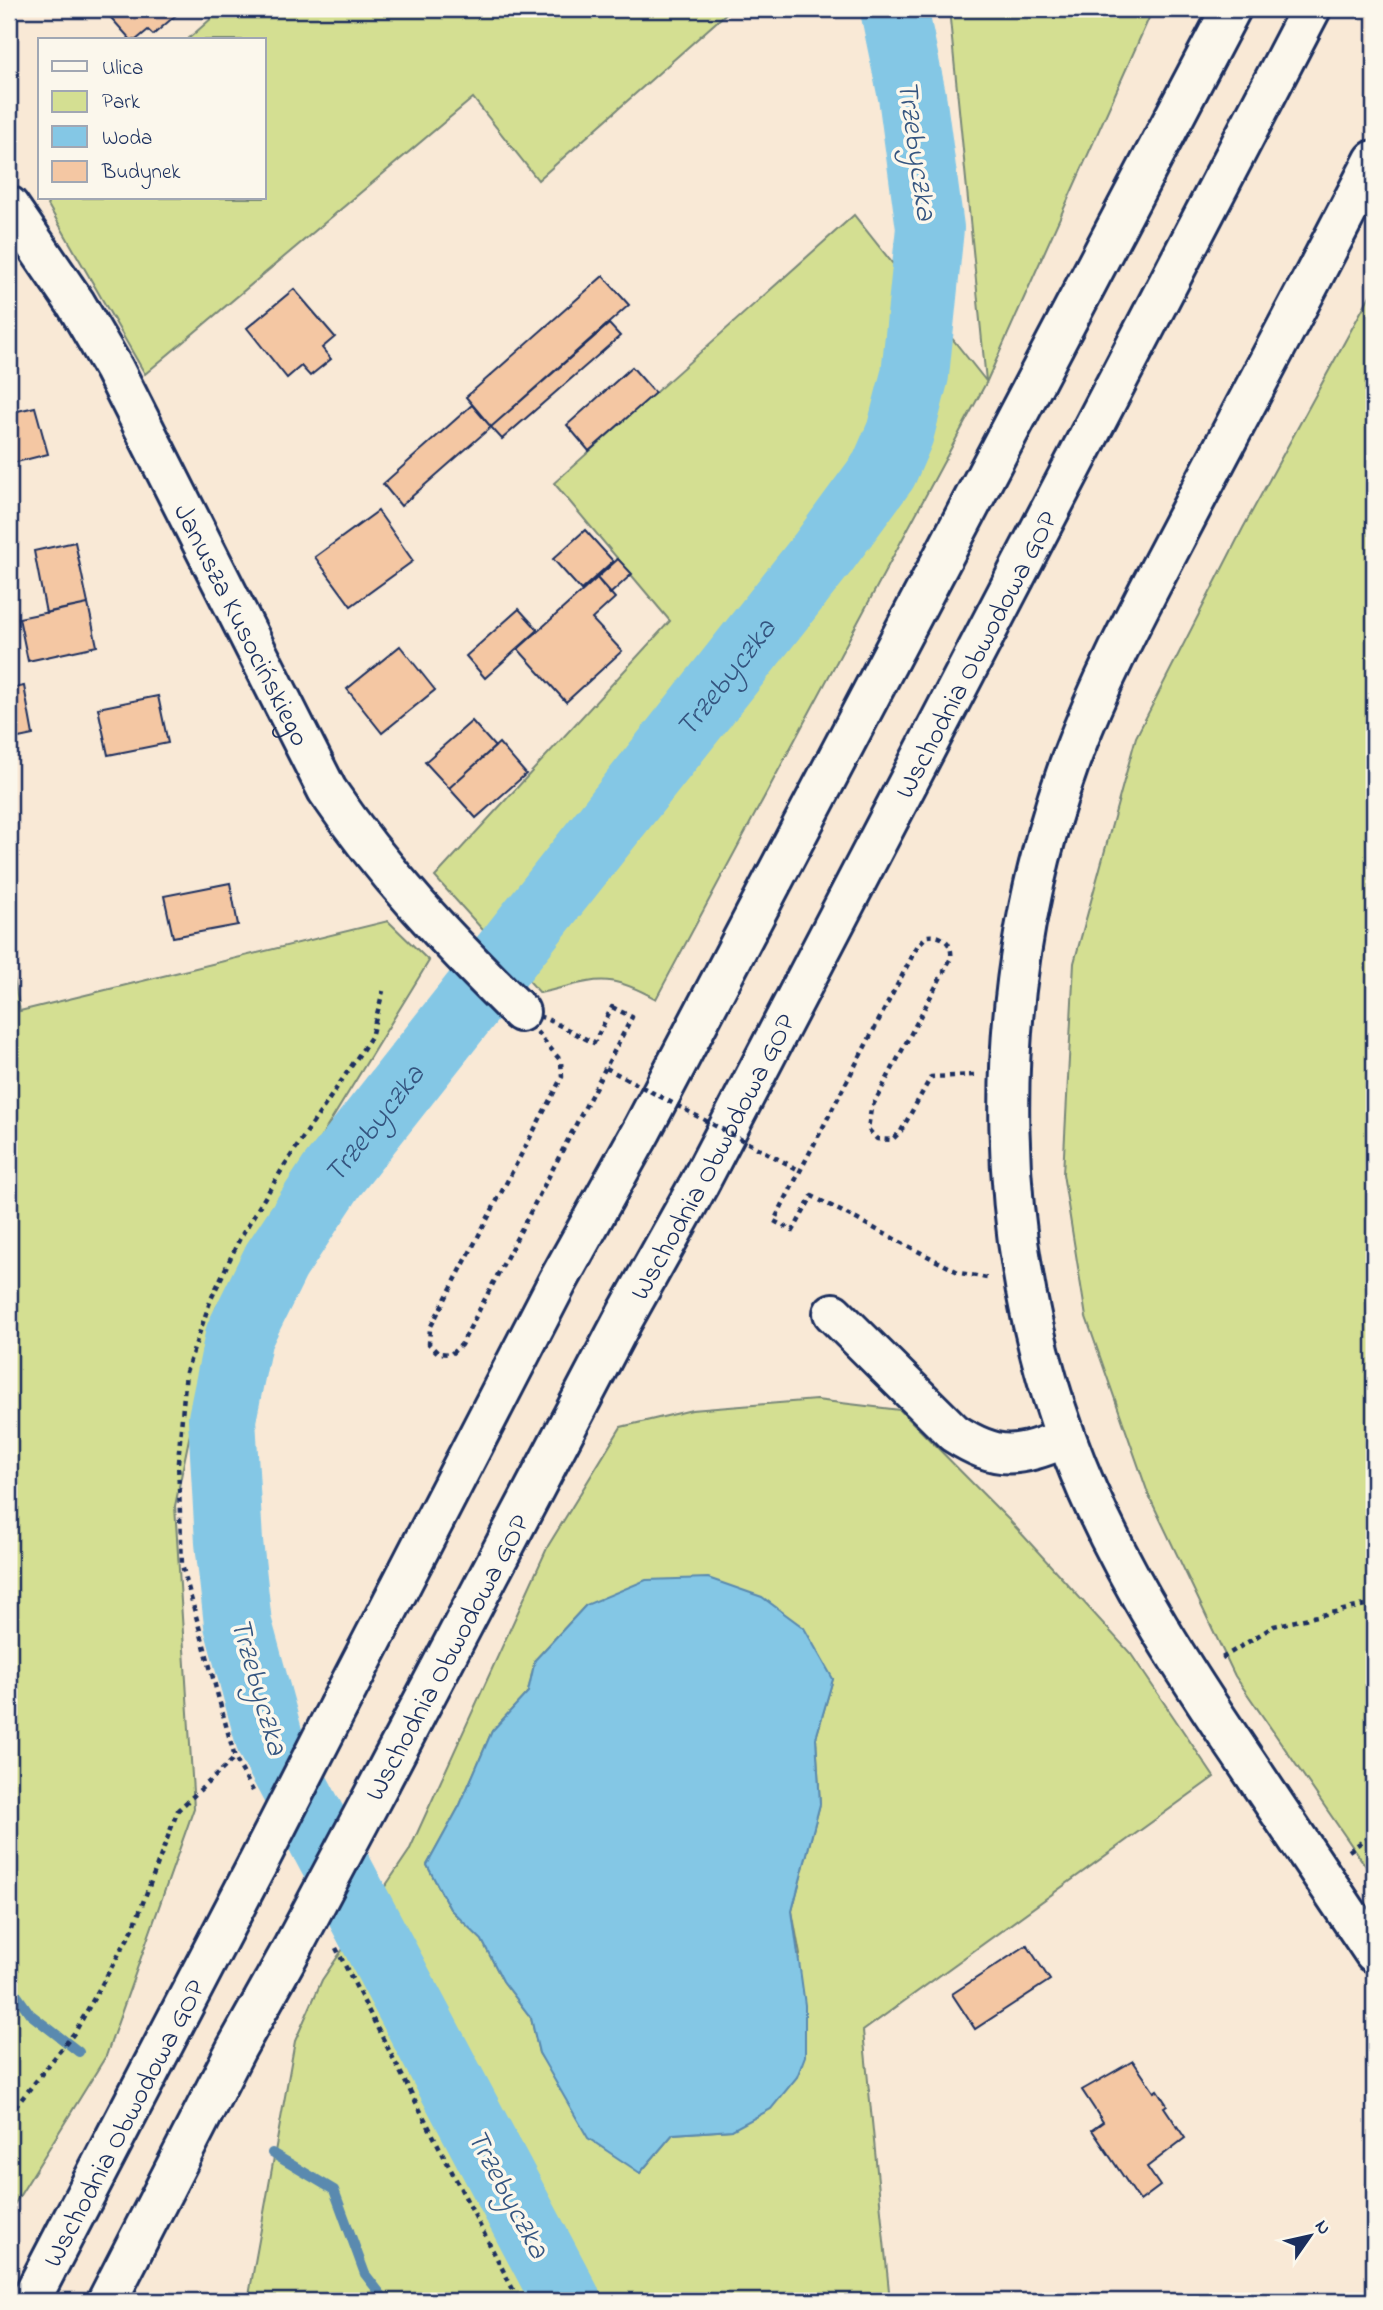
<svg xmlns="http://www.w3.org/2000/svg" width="1383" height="2310" font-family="'Indie Flower',sans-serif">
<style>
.green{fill:#d4df92;stroke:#788778;stroke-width:2;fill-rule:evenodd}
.water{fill:#84c7e5;stroke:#5a8aaf;stroke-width:2}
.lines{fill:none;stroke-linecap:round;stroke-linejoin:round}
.stream{stroke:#5a8aaf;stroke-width:10}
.river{stroke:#84c7e5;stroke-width:68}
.building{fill:#f4c7a3;stroke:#1b2f5e;stroke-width:2}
.minor-casing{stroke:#1b2f5e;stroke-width:44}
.highway-casing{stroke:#1b2f5e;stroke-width:44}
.path{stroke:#1b2f5e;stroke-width:4.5;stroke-dasharray:5 5;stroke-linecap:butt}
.minor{stroke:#fbf7ec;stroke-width:38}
.highway{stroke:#fbf7ec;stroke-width:38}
.highway-bridge-casing{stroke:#1b2f5e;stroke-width:44;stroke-linecap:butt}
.path-bridge{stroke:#1b2f5e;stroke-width:4.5;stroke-dasharray:5 5;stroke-linecap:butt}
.highway-bridge{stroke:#fbf7ec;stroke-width:38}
.labels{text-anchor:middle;stroke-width:7;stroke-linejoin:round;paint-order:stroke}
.street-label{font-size:28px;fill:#1b2f5e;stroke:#fbf7ec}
.water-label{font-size:30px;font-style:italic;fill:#355580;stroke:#fbf7ec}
</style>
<rect width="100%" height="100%" fill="#f9e9d6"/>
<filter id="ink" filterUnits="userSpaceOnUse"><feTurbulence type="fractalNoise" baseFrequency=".0143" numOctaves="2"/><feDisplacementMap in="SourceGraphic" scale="14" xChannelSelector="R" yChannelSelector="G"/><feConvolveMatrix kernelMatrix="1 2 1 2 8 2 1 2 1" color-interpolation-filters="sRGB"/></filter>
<g filter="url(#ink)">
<!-- green -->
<path class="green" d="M222,9H731L538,180L473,98L145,374L44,198H264V40H187Z
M949,9H1153L986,383L656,999C604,970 595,981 540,993L435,877L670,621L554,483L854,215L986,381Z
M1374,288V1878L1235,1676L1149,1496L1086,1317L1063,1174L1074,963L1136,737L1243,528Z
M388,921L429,961L216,1308L175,1506L194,1808L106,2056L9,2213V953L20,1011Z
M816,1400L900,1410L1010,1521L1131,1654L1214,1777L863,2031L890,2301H248L295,2041L322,1980L409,1851L548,1546L621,1427L692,1410ZM586,1605L833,1679L816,1738L820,1804L792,1911L800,1955L732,2130L673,2134L640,2173L561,2087L539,2053L531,2018L503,1981L482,1940L450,1909L427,1865L460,1805L492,1731L528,1692L535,1660Z"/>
<!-- water -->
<path class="water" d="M708,1578L762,1597L804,1628L833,1679L816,1738L820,1804L792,1911L805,2005V2056L797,2077L771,2109L732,2130L673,2134L640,2173L588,2138L539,2053L531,2018L503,1981L482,1940L450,1909L427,1865L460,1805L492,1731L528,1692L535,1660L586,1605L646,1580Z"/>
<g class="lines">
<!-- stream -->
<path class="stream" d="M9,1984L30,2014L79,2052
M272,2153L334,2190L365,2274L386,2301"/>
<!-- river -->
<path class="river" id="s1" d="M567,2301L270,1741L238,1624L229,1542L222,1419L239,1336L276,1261L332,1176L823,553L884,470L900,433L915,375L930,228L912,96L894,9"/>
</g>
<!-- building -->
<path class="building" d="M106,9H183L153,35L148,30L136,40H131L104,10Z
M603,276L629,305L491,427L466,397Z
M294,289L335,337L322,348L331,359L310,376L301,366L287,378L247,328Z
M609,324L620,336L502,439L491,427Z
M632,367L655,393L589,451L567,425Z
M472,405L491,427L401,506L383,484Z
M35,407L48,454L9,464V413Z
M378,511L413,561L351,606L315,557Z
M585,530L613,561L581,590L553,559Z
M75,542L88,604L46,613L34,551Z
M618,559L632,574L610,594L597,578Z
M597,578L615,598L592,619L622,651L566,702L518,649Z
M88,604L97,646L28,661L19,618Z
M519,609L538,630L485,678L466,656Z
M400,646L435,690L382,733L347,689Z
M24,686L33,735L9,740V689Z
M158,696L168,743L108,755L98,708Z
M472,721L495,747L449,788L425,762Z
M499,743L526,774L476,818L449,788Z
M230,883L238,925L173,937L164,896Z
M1027,1945L1050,1980L975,2029L952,1994Z
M1133,2061L1154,2092L1157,2090L1167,2105L1164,2107L1185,2138L1147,2167L1160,2186L1140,2201L1092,2130L1103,2122L1082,2090Z"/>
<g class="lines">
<!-- minor casing -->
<g class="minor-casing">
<g id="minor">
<path d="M1374,160C1315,274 1255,388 1195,501C1151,586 1104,670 1071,759C985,995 987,1261 1088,1492C1129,1585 1185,1672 1242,1756C1286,1822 1330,1887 1374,1953"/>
<path id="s2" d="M9,206L76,304L114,369L327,790C384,874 447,940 520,1012"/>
<path d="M833,1313L954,1433C999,1462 1018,1457 1066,1438"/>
</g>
</g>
<!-- highway casing -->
<g class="highway-casing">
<g id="highway">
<path d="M339,1705L558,1281L642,1130L1231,9"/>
<path id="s3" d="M381,1781L623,1320L699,1184L1311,9"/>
<path id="s4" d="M30,2301L257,1865"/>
<path d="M107,2301L236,2049L294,1945"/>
</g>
</g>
<!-- path -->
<path class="path" d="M612,1007L632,1017L461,1345L451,1354L438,1353L429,1344L430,1328L562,1077L561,1061L520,1012L545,1018L594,1043Z
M974,1075L931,1077L901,1131L892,1140L877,1139L868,1129L871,1109L951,958C953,942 941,934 927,936L918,945L774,1221L793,1231L812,1196L960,1273L987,1278
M1222,1658L1274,1626L1374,1603
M253,1791L235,1758L182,1565L178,1462L186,1372L211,1299L240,1238L286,1163L371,1037L383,991
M1349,1851L1374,1833
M336,1948L519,2301
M9,2115L75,2032L133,1929L178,1810L235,1758"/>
<!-- minor -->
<use href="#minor" class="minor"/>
<!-- highway -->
<use href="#highway" class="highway"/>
<!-- highway-bridge casing -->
<g class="highway-bridge-casing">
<path id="highway-bridge" d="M257,1865L339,1705
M294,1945L381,1781"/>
</g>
<!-- path-bridge -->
<path class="path-bridge" d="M606,1068L799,1170"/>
<!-- highway-bridge -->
<use href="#highway-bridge" class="highway-bridge"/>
</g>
</g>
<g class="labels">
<!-- street labels -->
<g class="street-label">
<text dy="10" stroke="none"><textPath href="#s2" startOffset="480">Janusza Kusocińskiego</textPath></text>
<text dy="10" stroke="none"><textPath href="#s3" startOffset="1274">Wschodnia Obwodowa GOP</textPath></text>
<text dy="10" stroke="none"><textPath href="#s3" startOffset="707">Wschodnia Obwodowa GOP</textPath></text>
<text transform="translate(446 1657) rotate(-62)" y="10">Wschodnia Obwodowa GOP</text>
<text dy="10" stroke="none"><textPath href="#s4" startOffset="201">Wschodnia Obwodowa GOP</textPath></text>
</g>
<!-- water labels -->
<g class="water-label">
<text transform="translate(918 150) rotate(82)" y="10">Trzebyczka</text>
<text dy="10" stroke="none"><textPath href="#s1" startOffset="1866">Trzebyczka</textPath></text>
<text dy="10" stroke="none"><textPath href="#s1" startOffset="1298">Trzebyczka</textPath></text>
<text transform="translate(260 1686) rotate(74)" y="10">Trzebyczka</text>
<text transform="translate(509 2193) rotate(62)" y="10">Trzebyczka</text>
</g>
</g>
<!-- margin -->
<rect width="1383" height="2310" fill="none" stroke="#fbf7ec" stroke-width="35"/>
<rect x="18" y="18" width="1348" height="2275" fill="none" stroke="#1b2f5e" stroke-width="2.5" filter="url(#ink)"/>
<!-- legend -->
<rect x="38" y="38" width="228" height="161" fill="#fbf7ec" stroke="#a1a7b3" stroke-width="2"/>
<rect x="52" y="61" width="35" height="10" fill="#fbf7ec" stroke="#a1a7b3" stroke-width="2"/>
<text x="102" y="74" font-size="21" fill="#1b2f5e">Ulica</text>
<rect x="52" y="91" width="35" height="21" fill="#d4df92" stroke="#a1a7b3" stroke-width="2"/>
<text x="102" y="108" font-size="21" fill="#1b2f5e">Park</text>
<rect x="52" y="126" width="35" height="21" fill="#84c7e5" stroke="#a1a7b3" stroke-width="2"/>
<text x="102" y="144" font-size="21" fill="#1b2f5e">Woda</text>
<rect x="52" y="161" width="35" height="21" fill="#f4c7a3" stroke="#a1a7b3" stroke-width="2"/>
<text x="102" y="178" font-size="21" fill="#1b2f5e">Budynek</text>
<!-- north arrow -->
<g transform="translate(1310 2236) rotate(56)" stroke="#fbf7ec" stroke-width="5" paint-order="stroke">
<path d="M0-5L12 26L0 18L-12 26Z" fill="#1b2f5e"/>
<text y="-10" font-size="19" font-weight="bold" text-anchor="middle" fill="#1b2f5e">N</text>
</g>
</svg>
